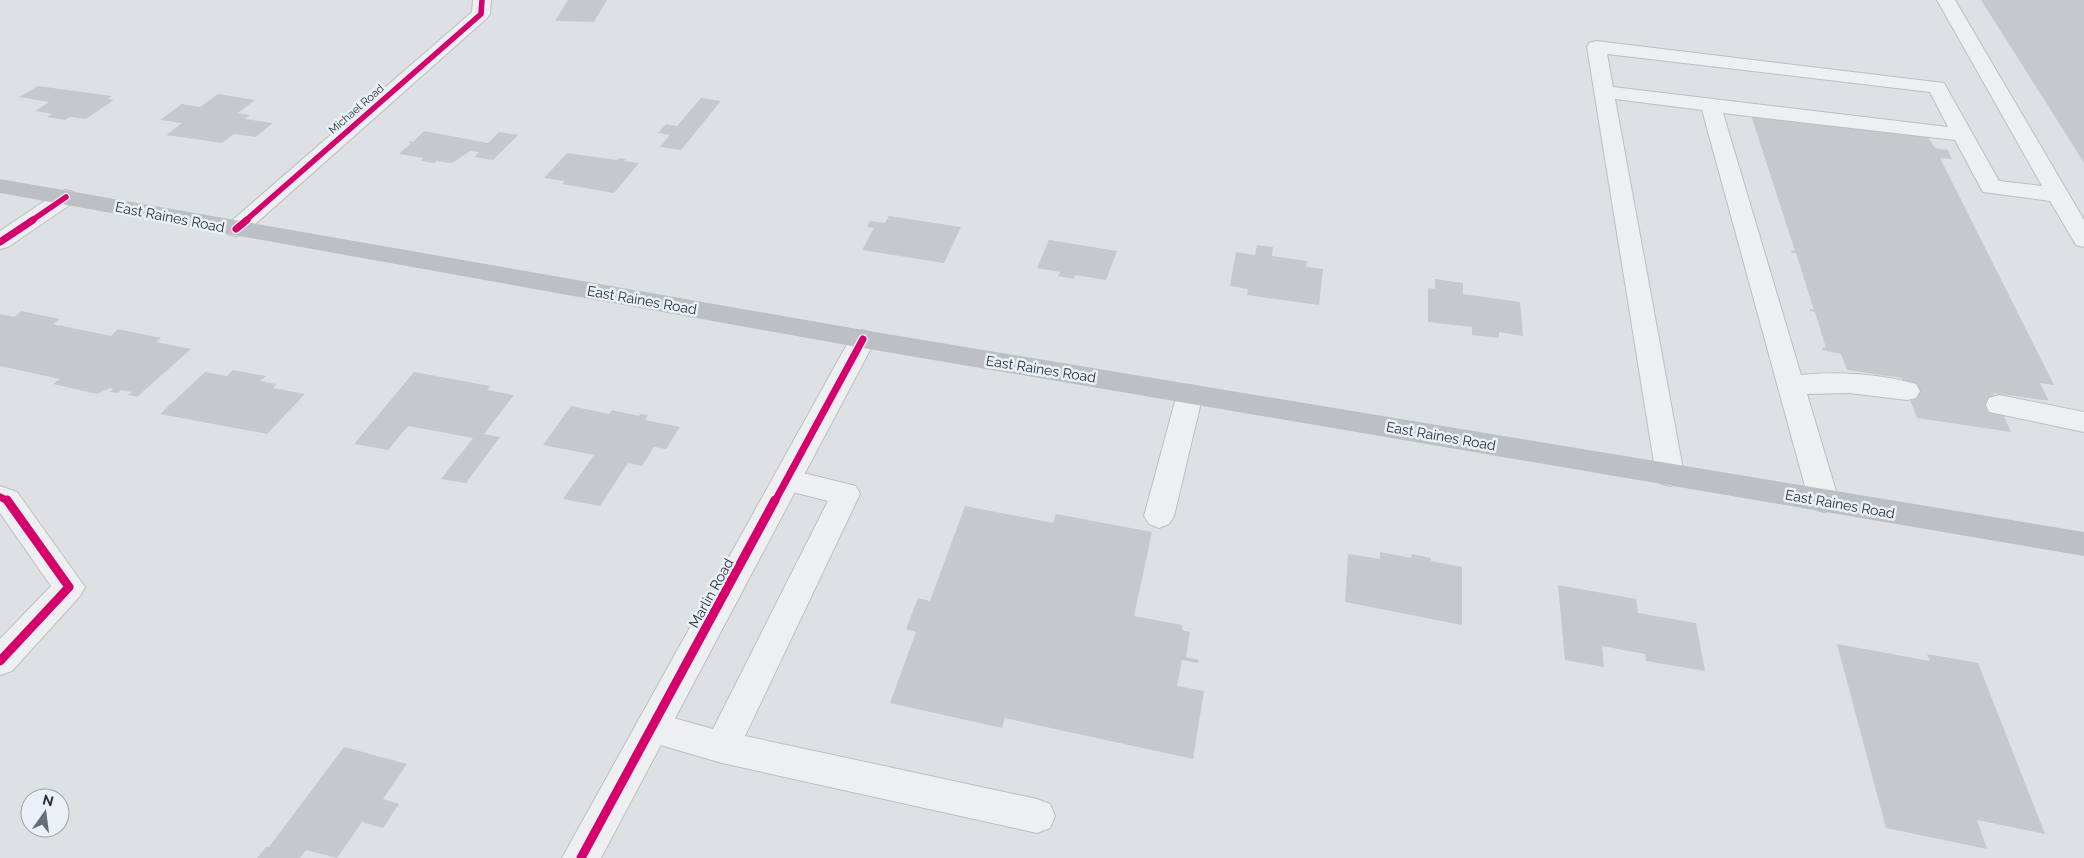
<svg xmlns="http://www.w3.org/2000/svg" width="2084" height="858" font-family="Raleway,sans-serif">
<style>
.building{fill:#c6c9cc}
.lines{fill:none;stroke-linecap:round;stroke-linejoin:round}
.service-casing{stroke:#bcbfc2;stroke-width:2}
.minor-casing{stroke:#bcbfc2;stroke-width:2}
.service{fill:#edeff1;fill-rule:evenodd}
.minor{fill:#edeff1;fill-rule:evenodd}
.secondary{fill:#bcc0c4;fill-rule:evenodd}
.cycleway-far2-casing{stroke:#eaf0f5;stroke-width:8}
.cycleway-far1-casing{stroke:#eaf0f5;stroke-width:10}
.cycleway-casing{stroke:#eaf0f5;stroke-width:12}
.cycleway-far2{stroke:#d6006c;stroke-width:5.5}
.cycleway-far1{stroke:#d6006c;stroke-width:7}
.cycleway{stroke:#d6006c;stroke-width:9}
.labels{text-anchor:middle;stroke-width:5;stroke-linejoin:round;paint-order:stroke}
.far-street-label{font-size:11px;fill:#24303e;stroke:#eaf0f5}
.street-label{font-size:14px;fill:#24303e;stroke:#eaf0f5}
</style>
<rect width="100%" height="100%" fill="#dee1e4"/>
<!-- building -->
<path class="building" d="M568,0H607L594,22L555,21Z
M1981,0H2084V163L2069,139Z
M38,86L112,96L108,99L114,100L86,119L70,117L65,120L47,117L52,114L35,111L49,102L19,97Z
M218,94L255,100L238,113L250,115L245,119L273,123L256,137L234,134L222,143L166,135L182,123L160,120L182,104L200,107Z
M701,98L721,101L681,150L660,147L670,135L658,133L666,124L677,126Z
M1751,115L1928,137L1935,148L1948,150L1952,159L1940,158L2054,385L2040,383L2049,401L1993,393L2011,432L1917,418L1902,378L1847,370L1841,354L1823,350L1822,347L1826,348L1815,312L1810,311V309L1814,310L1796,253H1792L1791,250L1795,251Z
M424,131L488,143L499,132L518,135L493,160L474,157L479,152L470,151L452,163L436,161L435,163L421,161L423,158L399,154L411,143H409L410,141L413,142Z
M567,153L617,160L619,158L626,159L624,161L639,163L614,193L562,184L565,181L544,178Z
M889,216L961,227L944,263L862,250L874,228L867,227L870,221L885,223Z
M1049,240L1117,251L1106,280L1075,275L1074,279L1058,276L1060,272L1037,268Z
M1257,245L1273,247L1272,256L1307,261L1306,267L1323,269L1319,305L1247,295L1248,289L1230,286L1236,252L1255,255Z
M1435,279L1463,283V294L1520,302L1523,336L1499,332V338L1472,335V327L1428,322V288L1435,289Z
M21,311L60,319L53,324L111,336L118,329L161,338L156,342L191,349L137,397L128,395L132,392L121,390L118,393L110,392L113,389L110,388L97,394L53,384L60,379L0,366V314L14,317Z
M233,370L266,376L260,381L276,384L273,388L305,394L267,434L160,414L205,372L227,376Z
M414,372L490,386L487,390L514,395L484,434L500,437L466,483L441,479L473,438L408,426L388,450L354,444Z
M571,406L609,414L612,410L639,416L640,414L648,415L645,420L680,427L666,449L654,447L642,466L628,463L600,506L563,499L594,455L543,445Z
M965,506L1053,523L1056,514L1152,532L1134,616L1182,625V630L1190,632L1186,657L1199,660L1198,663L1182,660L1177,686L1204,691L1193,759L1005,718L1002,728L890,703L916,632L906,629L918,598L930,601Z
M1380,552L1411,558L1412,554L1431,558V561L1462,567V625L1345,602L1348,554L1380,559Z
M1558,585L1636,599L1638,613L1696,623L1705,671L1646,661L1645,654L1602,646L1604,667L1565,660Z
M1837,644L1930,661L1927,654L1978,663L2045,834L1977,820L1987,849L1886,828Z
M344,747L407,764L383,799L399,804L383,828L362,822L337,858L306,850L300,858H257L266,847H269Z"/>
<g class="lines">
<!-- service casing -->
<g class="service-casing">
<path id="service" d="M1937,0H1955L2084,220V247L2076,245L2050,201L1983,192L1955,140L1723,113L1801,375C1839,371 1880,374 1916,384L1920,391L1916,398L1907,400L1849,393L1807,394L1839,501L1834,509L1824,512L1814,509L1809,501L1702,110L1615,99L1684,475L1680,483L1670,486L1660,483L1656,475L1587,47L1589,43L1596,41L1944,83L1999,181L2042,186ZM1607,54L1930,92L1948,127L1613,87Z
M1190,385L1199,387L1203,394L1174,516L1169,524L1159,528L1149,524L1144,516L1177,394L1181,387Z
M1999,395L2084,412V432L1989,412L1986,405L1989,398Z
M787,469L856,486L860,494L745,736L1037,799L1050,804L1055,816L1050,828L1037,833L722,763L640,739L635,728L640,717L652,712L713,729L828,501L777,488L773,480L777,472Z"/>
</g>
<!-- minor casing -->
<g class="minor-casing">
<path id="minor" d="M473,0H491L490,14L487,18L244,234L236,236L228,234L224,229L228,224L472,12Z
M66,190L74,192L77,197L74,202L8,247L0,249V231L58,192Z
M863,330L872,333L876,339L601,858H562L850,339L854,333Z
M0,486L17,492L85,587L80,596L12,671L0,675V639L51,586L0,513Z"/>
</g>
<!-- service -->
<use href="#service" class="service"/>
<!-- minor -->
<use href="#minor" class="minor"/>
<!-- secondary -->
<path class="secondary" d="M0,179L863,330L2084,532V556L863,348L0,193Z"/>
<!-- cycleway-far2 casing -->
<g class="cycleway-far2-casing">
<path id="cycleway-far2" d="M31,221L66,197
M245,221L481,14L482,0"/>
</g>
<!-- cycleway-far1 casing -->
<g class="cycleway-far1-casing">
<path id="cycleway-far1" d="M236,229L247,220
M0,242L33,220
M0,497L8,501
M775,501L863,339"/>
</g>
<!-- cycleway casing -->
<g class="cycleway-casing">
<path id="cycleway" d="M0,661L69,587L7,500
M581,858L775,500"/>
</g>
<!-- cycleway-far2 -->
<use href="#cycleway-far2" class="cycleway-far2"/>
<!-- cycleway-far1 -->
<use href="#cycleway-far1" class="cycleway-far1"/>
<!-- cycleway -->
<use href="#cycleway" class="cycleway"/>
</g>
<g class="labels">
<!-- far-street labels -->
<g class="far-street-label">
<text transform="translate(356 109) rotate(-41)" y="4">Michael Road</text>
</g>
<!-- street labels -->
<g class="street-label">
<text transform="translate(170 217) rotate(11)" y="5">East Raines Road</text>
<text transform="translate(642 300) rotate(10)" y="5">East Raines Road</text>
<text transform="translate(1041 369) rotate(9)" y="5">East Raines Road</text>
<text transform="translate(1441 436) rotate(10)" y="5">East Raines Road</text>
<text transform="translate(1840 504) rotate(10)" y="5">East Raines Road</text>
<text transform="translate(711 593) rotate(-61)" y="5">Marlin Road</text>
</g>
</g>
<!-- north arrow -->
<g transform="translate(45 813) rotate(14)"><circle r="24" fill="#eaf0f5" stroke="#9ba3ac"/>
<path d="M0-4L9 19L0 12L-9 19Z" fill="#656e78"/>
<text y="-8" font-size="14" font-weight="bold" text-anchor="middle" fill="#24303e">N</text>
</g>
</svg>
